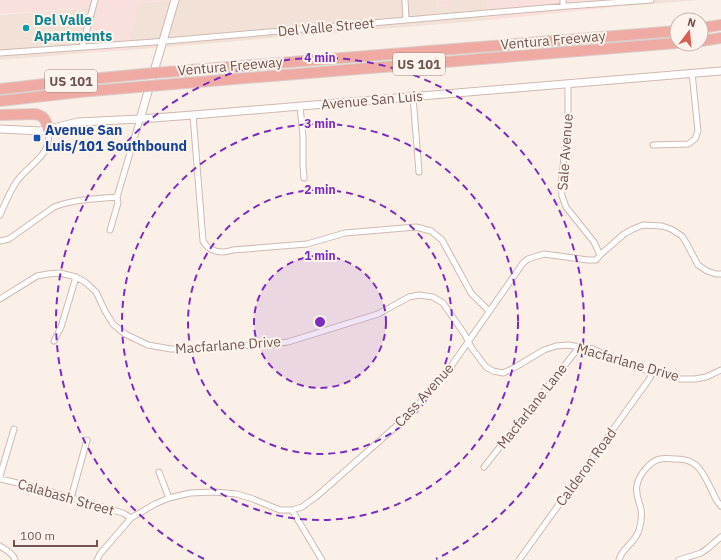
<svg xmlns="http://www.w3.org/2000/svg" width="721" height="560" font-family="'IBM Plex Sans',sans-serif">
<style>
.residential{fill:#f2e1d6}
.commercial{fill:#fae0dc}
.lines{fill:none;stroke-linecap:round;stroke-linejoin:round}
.street-casing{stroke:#ceb9b1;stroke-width:7}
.secondary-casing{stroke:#d0b8af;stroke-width:9}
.highway-casing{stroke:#d8cfcd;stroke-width:12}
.street{stroke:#fff;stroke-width:5}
.secondary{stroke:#fff;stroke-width:7}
.highway{stroke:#efaba3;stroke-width:10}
.highway-bridge-casing{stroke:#d8cfcd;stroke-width:12;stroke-linecap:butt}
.highway-bridge{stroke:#efaba3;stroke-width:10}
.ring{fill:none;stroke:#7b2cbf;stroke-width:2;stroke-dasharray:7 5}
.culture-dot{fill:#0f9aa8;stroke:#fdf5ed;stroke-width:1.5}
.transit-dot{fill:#1a4fb4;stroke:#fdf5ed;stroke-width:1.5}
.labels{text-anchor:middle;stroke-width:4;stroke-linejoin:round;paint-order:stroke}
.shield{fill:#fdf5ed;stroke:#9c857e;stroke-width:1}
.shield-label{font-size:13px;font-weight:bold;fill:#72554e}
.culture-label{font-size:14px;font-weight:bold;fill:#0d838f;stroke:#fdf5ed;text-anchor:start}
.street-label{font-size:14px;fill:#72554e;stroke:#fdf5ed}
.transit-label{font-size:14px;font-weight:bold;fill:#164399;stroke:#fdf5ed;text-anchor:start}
.centre{fill:#7b2cbf;stroke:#fdf5ed;stroke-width:2}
.ring-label{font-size:12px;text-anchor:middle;font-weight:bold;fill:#7b2cbf;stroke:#fdf5ed;stroke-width:4;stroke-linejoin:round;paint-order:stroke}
</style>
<rect width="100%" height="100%" fill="#fbf0e7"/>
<!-- residential -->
<path class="residential" d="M177,0H436L437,7L450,6V0H487L490,20L129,50V38L140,3Z
M624,0H700L625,6Z
M99,7L86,53L0,60V15Z"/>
<!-- commercial -->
<path class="commercial" d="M0,0H177L140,3L130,37L129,50L86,53L99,7L0,14Z
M436,0H450L451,6L437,7Z
M487,0H624L625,6L490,20Z"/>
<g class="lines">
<!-- street casing -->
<g class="street-casing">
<path id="street" d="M405,0L406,20
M563,0V6
M82,47L95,0
M0,53L154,42L568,6L651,0
M568,84V121L561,185L562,196L566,207L594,242L600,255
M413,97L419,172
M300,106L303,137V166L304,178
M193,115L203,241C209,252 222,254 233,250L307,244L345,233L416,227L431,231L442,240L471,293L489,311
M653,145L688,144L695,139L698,131L692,73
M0,215C5,203 10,191 17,181C30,163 53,155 48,130
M110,230L118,203L117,197L140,119
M0,241L9,239L54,207C74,199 96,199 117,197
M0,299L37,276L48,274L60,273L76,277L85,282L96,292L105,311L113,324L125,334L148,345L171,349H191L271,344L288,342L378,314L409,297L419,295L433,297L443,303L465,335L471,347L486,367L493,371L503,373L512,369L544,350L556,346L568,345L593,349L623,363L652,372L680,379H695L706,377L721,370
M54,341L61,327L76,277
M484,467L580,346
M159,472L169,498
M0,476L14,429
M0,479L35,487L123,513L131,518
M71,498L87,440
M292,510L322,560
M0,546C6,550 13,553 15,560
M97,560L100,554L131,518L155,504L169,498L190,493L214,492L237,494L253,499L280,510H292L302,507L317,496L410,414L452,365L523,263L528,259L544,254L588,260H596L600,255L624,234L633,229L643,225L662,226L671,229L682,236L687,244L698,265L707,271L716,274H721
M519,560L650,378L652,372
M619,560C620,557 621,554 623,552C629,544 636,540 639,530C641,524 642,516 641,509C639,501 635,494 637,485C639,475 650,461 660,459C665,458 671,459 676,459C683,459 690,460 696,465C705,473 711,490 717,501L721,506
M679,560L701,553L707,549L721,537"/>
</g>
<!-- secondary casing -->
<g class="secondary-casing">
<path id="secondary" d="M140,119L175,0
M0,129L41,131L78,122L140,119L193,115L721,71"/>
</g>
<!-- highway casing -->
<g class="highway-casing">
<path id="highway" d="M701,28L721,25
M701,41L721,38
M167,72L677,31
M162,85L677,43
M0,89L80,80L143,74
M0,101L80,92L138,87
M0,115L36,114C46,117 46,121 48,130"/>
</g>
<!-- street -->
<use href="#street" class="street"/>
<!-- secondary -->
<use href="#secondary" class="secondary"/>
<!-- highway -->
<use href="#highway" class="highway"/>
<!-- highway-bridge casing -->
<g class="highway-bridge-casing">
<path id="highway-bridge" d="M143,74L167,72
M138,87L162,85"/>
</g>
<!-- highway-bridge -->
<use href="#highway-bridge" class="highway-bridge"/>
</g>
<!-- distance rings -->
<circle cx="320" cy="322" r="66" fill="#7b2cbf" fill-opacity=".12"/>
<g class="ring">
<circle cx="320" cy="322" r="66"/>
<circle cx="320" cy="322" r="132"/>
<circle cx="320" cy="322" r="198"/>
<path d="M204 559A264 264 0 1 1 436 559"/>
</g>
<!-- markers -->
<circle class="culture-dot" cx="26" cy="28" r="4"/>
<rect class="transit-dot" x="33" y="134" width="8" height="8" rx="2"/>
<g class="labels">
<!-- shield labels -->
<g class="shield">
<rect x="393" y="53" width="52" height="22" rx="3"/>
<rect x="45" y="70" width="52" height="22" rx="3"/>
</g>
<g class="shield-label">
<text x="419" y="69">US 101</text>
<text x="71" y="86">US 101</text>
</g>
<!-- culture labels -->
<g class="culture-label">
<text x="34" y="25">Del Valle<tspan x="34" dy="16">Apartments</tspan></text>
</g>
<!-- street labels -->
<g class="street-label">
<text transform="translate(326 27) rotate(-5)" y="5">Del Valle Street</text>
<text transform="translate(553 40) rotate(-5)" y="5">Ventura Freeway</text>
<text transform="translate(230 66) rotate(-5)" y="5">Ventura Freeway</text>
<text transform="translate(372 100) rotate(-5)" y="5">Avenue San Luis</text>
<text transform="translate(565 152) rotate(-86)" y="5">Sale Avenue</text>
<text transform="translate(228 345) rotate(-4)" y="5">Macfarlane Drive</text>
<text transform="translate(628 362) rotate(16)" y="5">Macfarlane Drive</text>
<text transform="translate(424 395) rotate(-48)" y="5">Cass Avenue</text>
<text transform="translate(532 406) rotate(-52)" y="5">Macfarlane Lane</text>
<text transform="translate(586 467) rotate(-54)" y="5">Calderon Road</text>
<text transform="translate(66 497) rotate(16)" y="5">Calabash Street</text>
</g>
<!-- transit labels -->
<g class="transit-label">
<text x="45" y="135">Avenue San<tspan x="45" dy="16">Luis/101 Southbound</tspan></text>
</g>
</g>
<circle cx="320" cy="322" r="6" class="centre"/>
<g class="ring-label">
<text x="320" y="62">4 min</text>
<text x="320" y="128">3 min</text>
<text x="320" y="194">2 min</text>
<text x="320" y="260">1 min</text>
</g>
<!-- north arrow -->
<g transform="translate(689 32) rotate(16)"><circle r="19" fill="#fdf5ed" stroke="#c5b5ad"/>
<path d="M0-3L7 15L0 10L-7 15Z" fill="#da5f57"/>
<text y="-6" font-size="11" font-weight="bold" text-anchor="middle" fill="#72554e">N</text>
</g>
<!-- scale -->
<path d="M14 540v6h83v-6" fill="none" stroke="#72554e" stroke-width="2"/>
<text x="20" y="540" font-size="12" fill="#72554e" stroke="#fdf5ed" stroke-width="3" paint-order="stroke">100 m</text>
</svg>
